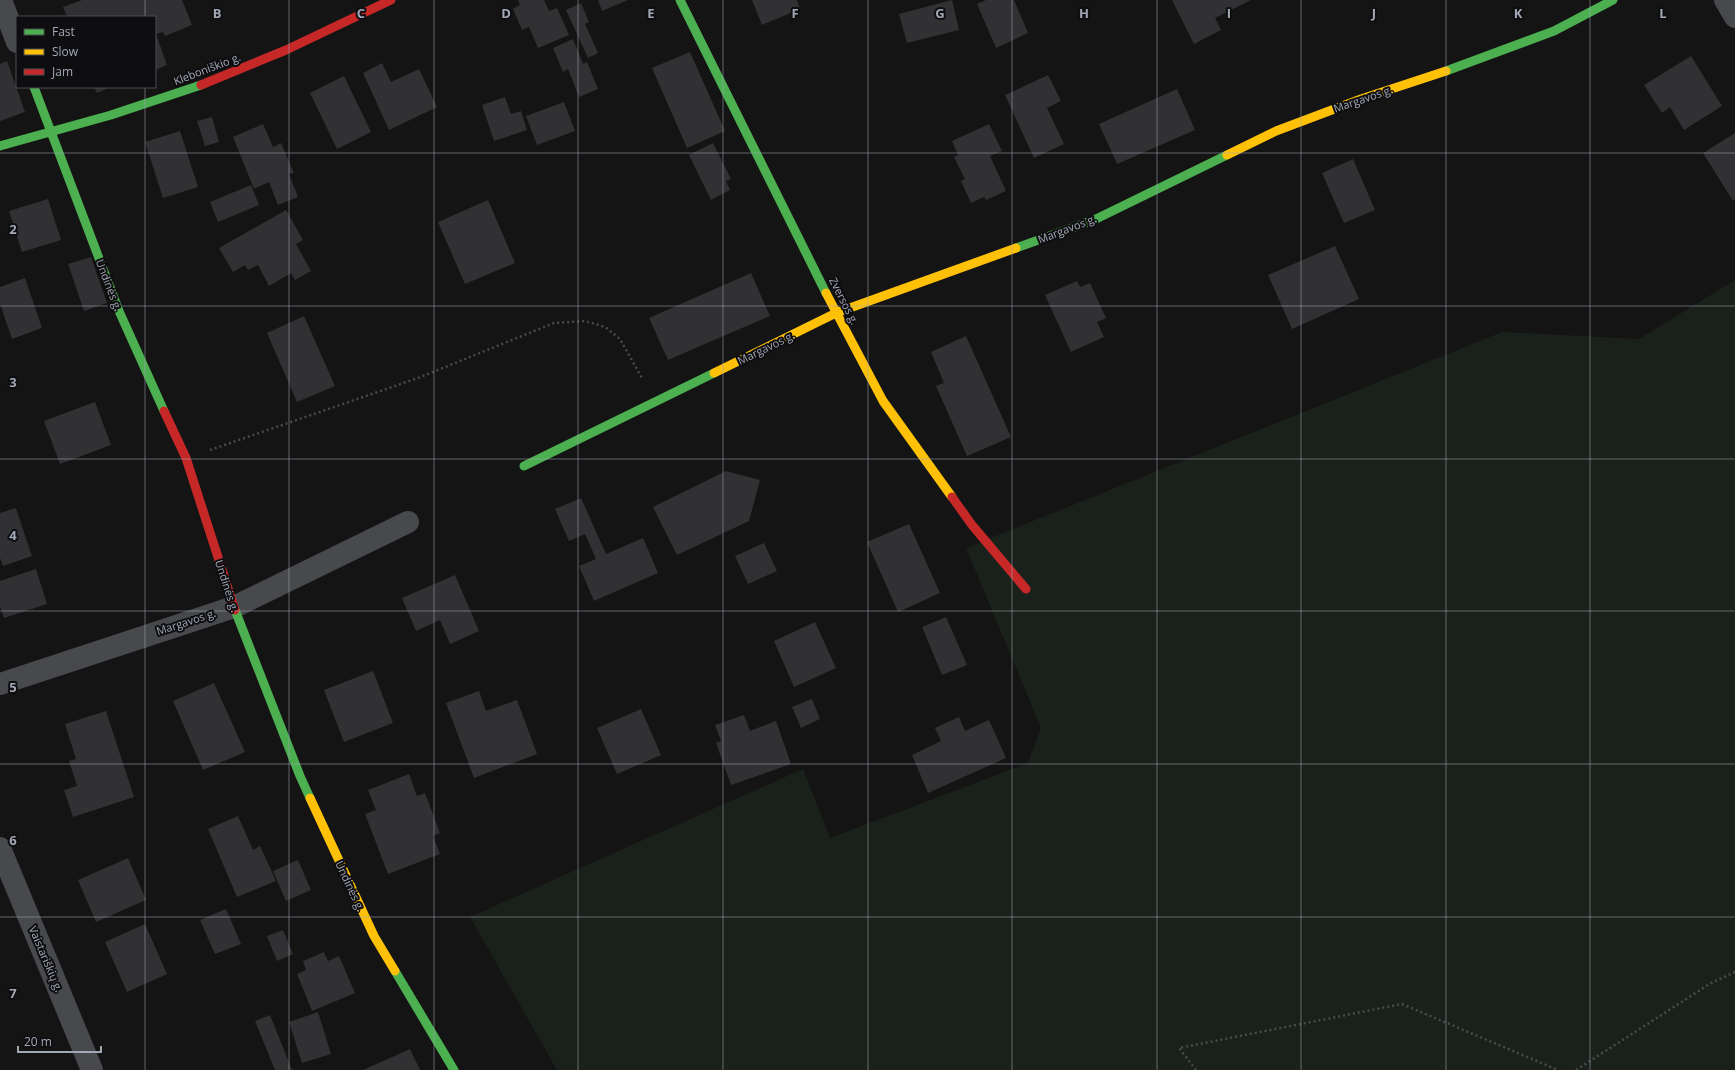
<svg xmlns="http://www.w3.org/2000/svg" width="1735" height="1070" font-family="'Open Sans',sans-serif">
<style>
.green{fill:#1a211b}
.building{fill:#313133}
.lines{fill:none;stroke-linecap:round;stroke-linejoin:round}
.path{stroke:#494a4e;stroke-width:2.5;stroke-dasharray:2 3;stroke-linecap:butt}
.street{stroke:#47494d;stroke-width:22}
.fast{stroke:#4caf50;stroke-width:9}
.slow{stroke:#ffc107;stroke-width:9}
.jam{stroke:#c62828;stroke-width:9}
.grid{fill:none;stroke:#a3a8b6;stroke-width:1;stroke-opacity:0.55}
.labels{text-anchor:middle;stroke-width:4;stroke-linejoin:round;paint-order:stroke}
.street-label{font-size:11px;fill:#a3a8b6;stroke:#0e0e10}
.grid-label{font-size:13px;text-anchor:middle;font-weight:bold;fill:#a3a8b6;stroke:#0e0e10;stroke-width:4;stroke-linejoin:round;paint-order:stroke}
</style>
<rect width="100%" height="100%" fill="#141414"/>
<!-- green -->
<path class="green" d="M1735,280V1070H557L470,917L803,769L830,838L1028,763L1041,728L966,548L1502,332L1639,339Z"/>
<!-- building -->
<path class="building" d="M82,0H182L192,25L165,36L163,32L156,34L167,65L155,70V17H67L63,7Z
M518,0H544L549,11L557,8L569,35L538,48L529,27L522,30L513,9L520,5Z
M598,0H628L602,11Z
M752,0H797L800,9L762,25Z
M952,0L959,30L907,43L899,14Z
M986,0H1014L1028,33L996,48L977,4Z
M1172,0H1251L1215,18L1221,30L1194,44Z
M581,3L589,22L585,24L598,53L588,58L566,10Z
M573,39L583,64L587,62L598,89L579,97L568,69L563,72L553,48Z
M690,52L725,131L687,148L652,68Z
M1691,56L1722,106L1684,130L1670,107L1662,113L1644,85Z
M7,61L25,112L0,121V64Z
M382,63L391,82L419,69L437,107L389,130L363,73Z
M1048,75L1061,101L1047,108L1064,144L1034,158L1005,95Z
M344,76L371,132L337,149L310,93Z
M94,87H111L97,93Z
M1177,89L1195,130L1117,164L1099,124Z
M505,97L511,114L521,111L527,130L494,141L482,105Z
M564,102L575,131L537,145L526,116Z
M212,117L219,142L205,146L197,121Z
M263,124L273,147L281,143L294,173L289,174L298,197L278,205L269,182L254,189L233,137Z
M989,124L1002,151L990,156L1006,191L986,200L984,197L971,203L961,181L965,179L954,157L958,155L952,141Z
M180,131L198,187L163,198L145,142Z
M1735,133V199L1733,201L1703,153Z
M713,143L731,179L726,181L730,190L711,200L689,155Z
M1353,159L1375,210L1344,223L1322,173Z
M251,185L259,205L218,222L210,202Z
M48,199L61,240L22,252L9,211Z
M488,200L515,263L465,284L438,222Z
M286,210L303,240L296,244L311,271L295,280L291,273L269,286L258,265L248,270L245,265L233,272L219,248Z
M1335,246L1359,299L1292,329L1268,275Z
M91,257L107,303L84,311L68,264Z
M751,273L770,316L668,360L649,318Z
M25,278L42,328L12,339L0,304V287Z
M1077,281L1080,287L1090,283L1106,318L1097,322L1104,337L1071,352L1045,295Z
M304,316L335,386L297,402L267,333Z
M966,336L1011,437L967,456L936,386L944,383L931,352Z
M95,402L111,445L60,464L44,421Z
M726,471L760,480L749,521L677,555L653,507Z
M581,498L606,554L643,538L658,573L594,601L579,566L596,559L585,534L569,541L555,509Z
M16,508L32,556L3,566L0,558V513Z
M909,524L940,593L898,612L867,542Z
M764,543L777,571L748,584L735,556Z
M36,569L47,604L4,618L0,606V581Z
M455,575L479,631L450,644L440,620L416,631L402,598Z
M946,617L967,665L942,675L922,627Z
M815,622L836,668L794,687L774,641Z
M373,671L393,723L344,742L324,690Z
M214,683L245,752L203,770L173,701Z
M479,691L486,711L517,700L537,754L474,778L446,703Z
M812,699L820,719L801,728L792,707Z
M641,709L661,755L617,774L597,728Z
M106,711L134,797L73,817L64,790L77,786L69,761L76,759L65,724Z
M744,715L750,731L776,721L791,764L731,785L716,743L721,741L715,725Z
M959,717L965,731L989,720L1006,758L928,793L912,755L941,741L935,728Z
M409,774L417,796L425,793L440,833L433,836L440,854L388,874L365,814L376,810L368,790Z
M238,816L253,850L260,846L276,881L237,897L208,829Z
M128,858L146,900L96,922L78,880Z
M298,860L311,890L286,901L273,871Z
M226,909L241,944L215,954L200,920Z
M145,924L167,974L127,992L105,942Z
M283,930L293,954L277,961L267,936Z
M324,952L328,961L339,956L355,993L312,1011L297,974L306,970L303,961Z
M318,1012L331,1054L302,1063L289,1022Z
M270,1015L292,1070H275L255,1021Z
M410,1049L420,1070H363Z"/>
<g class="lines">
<!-- path -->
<path class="path" d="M210,450L418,378L554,323L585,321L605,327L620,339L643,380
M1196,1070L1179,1048L1402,1004L1558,1070
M1576,1070L1711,983L1735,972"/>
<!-- street -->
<path class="street" d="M1,0L17,42
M1725,0L1735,17
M0,684L234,607L408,522
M0,848L92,1070"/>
<!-- fast -->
<path class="fast" d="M680,0L826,293
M1446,71L1554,31L1613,0
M34,87L119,311L164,411
M0,146L111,115L201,85
M1016,248L1094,220L1227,155
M524,466L714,373
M235,610L300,776L310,798
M395,971L454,1070"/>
<!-- slow -->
<path class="slow" d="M1227,155L1276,131L1361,99L1446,71
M826,293L883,401L952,497
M714,373L836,313L1016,248
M310,798L374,936L395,971"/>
<!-- jam -->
<path class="jam" d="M201,85L286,50L391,0
M164,411L186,458L235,610
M952,497L972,525L1026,589"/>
</g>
<!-- grid -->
<path class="grid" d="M145,0V17M289,0V1070M434,0V1070M578,0V1070M723,0V1070M868,0V1070M1012,0V1070M1157,0V1070M1301,0V1070M1446,0V1070M1590,0V1070M145,87V1070M0,153H1735M0,306H1735M0,459H1735M0,611H1735M0,764H1735M0,917H1735"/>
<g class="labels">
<!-- street labels -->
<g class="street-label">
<text transform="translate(207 69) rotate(-21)" y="4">Kleboniškio g.</text>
<text transform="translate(1363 99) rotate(-19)" y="4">Margavos g.</text>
<text transform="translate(1067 229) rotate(-21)" y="4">Margavos g.</text>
<text transform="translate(109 285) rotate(69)" y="4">Undinės g.</text>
<text transform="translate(844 301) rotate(63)" y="4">Zversos g.</text>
<text transform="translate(766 348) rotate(-26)" y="4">Margavos g.</text>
<text transform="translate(227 586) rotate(72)" y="4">Undinės g.</text>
<text transform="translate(186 622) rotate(-18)" y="4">Margavos g.</text>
<text transform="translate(350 886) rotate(65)" y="4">Undinės g.</text>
<text transform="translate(46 959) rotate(67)" y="4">Vaistariškių g.</text>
</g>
</g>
<g class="grid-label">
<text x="217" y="18">B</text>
<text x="361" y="18">C</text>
<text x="506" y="18">D</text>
<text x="651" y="18">E</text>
<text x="795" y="18">F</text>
<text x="940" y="18">G</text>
<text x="1084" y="18">H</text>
<text x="1229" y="18">I</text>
<text x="1374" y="18">J</text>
<text x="1518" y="18">K</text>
<text x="1663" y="18">L</text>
<text x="13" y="234">2</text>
<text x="13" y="387">3</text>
<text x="13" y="540">4</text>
<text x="13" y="692">5</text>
<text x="13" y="845">6</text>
<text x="13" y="998">7</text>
</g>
<!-- legend -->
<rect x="16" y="16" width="140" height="72" fill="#0e0e10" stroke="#4a4c52"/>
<rect x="24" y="29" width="20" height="6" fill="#4caf50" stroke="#4a4c52"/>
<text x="52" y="36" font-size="12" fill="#a3a8b6">Fast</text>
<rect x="24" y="49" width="20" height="6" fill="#ffc107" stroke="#4a4c52"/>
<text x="52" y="56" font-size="12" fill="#a3a8b6">Slow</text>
<rect x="24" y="69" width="20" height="6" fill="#c62828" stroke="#4a4c52"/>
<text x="52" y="76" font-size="12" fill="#a3a8b6">Jam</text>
<!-- scale -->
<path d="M18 1046v6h83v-6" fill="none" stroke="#a3a8b6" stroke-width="2"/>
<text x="24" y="1046" font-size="12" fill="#a3a8b6" stroke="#0e0e10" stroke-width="3" paint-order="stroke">20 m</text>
</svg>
